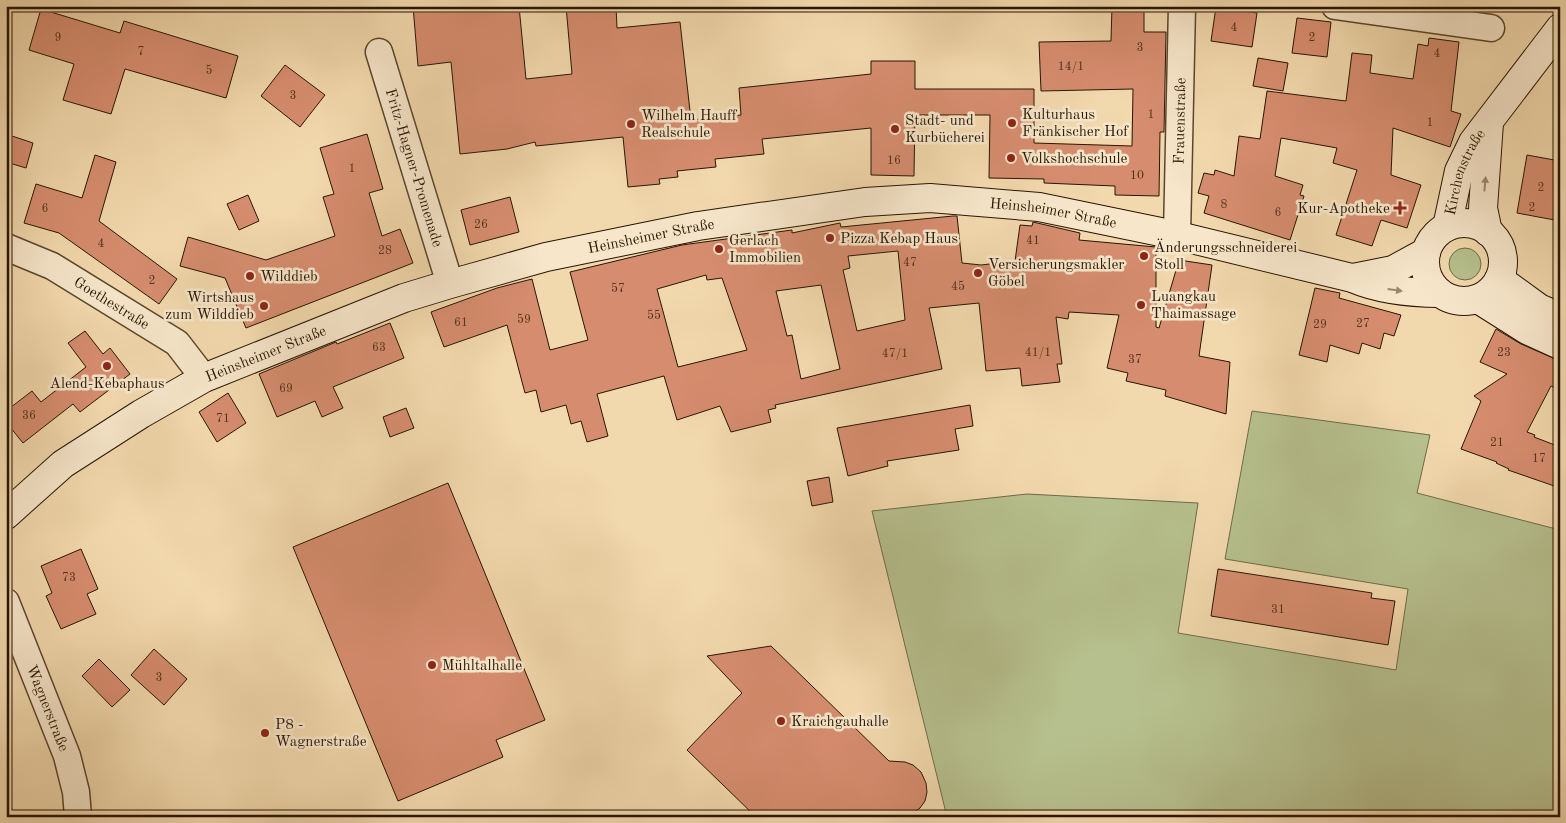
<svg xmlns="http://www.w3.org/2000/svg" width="1566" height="823" font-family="'Old Standard TT',serif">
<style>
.green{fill:#b6c08e;stroke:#6f6a48}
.building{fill:#d68d6f;stroke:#281502;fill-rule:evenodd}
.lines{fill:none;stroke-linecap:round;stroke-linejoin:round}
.street-casing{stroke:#5a462d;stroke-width:29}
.secondary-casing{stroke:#281502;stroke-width:30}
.street{stroke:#f7e6ca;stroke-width:26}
.secondary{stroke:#f7e6ca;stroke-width:28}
.oneway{fill:#9a8870}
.poi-dot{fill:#8f2418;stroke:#f7e6ca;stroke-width:2}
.labels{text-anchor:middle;stroke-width:5;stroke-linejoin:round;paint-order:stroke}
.number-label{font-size:12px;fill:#54331d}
.poi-label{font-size:15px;fill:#281502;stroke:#f7e6ca;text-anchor:start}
.street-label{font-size:15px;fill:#281502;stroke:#f7e6ca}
</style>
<rect width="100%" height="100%" fill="#f2d9ad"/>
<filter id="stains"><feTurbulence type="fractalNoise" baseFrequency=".004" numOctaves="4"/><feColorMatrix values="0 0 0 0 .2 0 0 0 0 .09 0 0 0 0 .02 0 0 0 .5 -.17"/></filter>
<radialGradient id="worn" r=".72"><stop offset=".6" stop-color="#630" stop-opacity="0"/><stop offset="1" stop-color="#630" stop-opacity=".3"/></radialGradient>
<!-- green -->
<path class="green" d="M1449 264a16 16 0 1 1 32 0a16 16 0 1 1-32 0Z
M1252,411L1430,435L1417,493L1560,530V817H947L872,511L1027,494L1198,503L1178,633L1396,670L1408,589L1225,559Z"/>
<!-- building -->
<path class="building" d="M413,6H519L526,79L572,74L566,6H616L617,28L680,22L691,120L741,115L739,88L871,74V61H915V89H1034V143L1132,146L1133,89L1041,91L1039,42L1111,41L1112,6H1144V32H1166L1164,132H1160L1159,196L1115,195V186L1044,183V179L989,178L990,115H915L914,176L871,175V128L762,139L764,154L715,159L716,167L677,171L678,177L659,179L660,184L628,187L623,137L536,146L535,142L507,149L460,154L451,62L418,66Z
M1216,7L1257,13L1252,47L1211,41Z
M41,9L120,33L124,21L238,56L226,98L125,69L111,114L63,100L74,64L29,50Z
M1297,18L1331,22L1327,57L1292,53Z
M1429,38L1459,42L1451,111L1461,114L1450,147L1393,128L1391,175L1421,185L1407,228L1381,220L1372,246L1336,235L1357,170L1333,163L1337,148L1281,138L1275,176L1303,185L1300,195L1304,196L1290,240L1204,213L1209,196L1198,193L1204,173L1214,175L1215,170L1234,176L1239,136L1260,139L1267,91L1346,101L1352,53L1372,55L1370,73L1413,79L1418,44L1428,46Z
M1258,58L1288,63L1283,91L1253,86Z
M285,65L325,95L300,127L261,96Z
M6,134L33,143L26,168L6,162Z
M367,134L383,189L369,193L382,236L400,229L413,263L246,328L225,278L180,266L188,237L266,260L335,236L323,197L334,194L320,148Z
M95,155L116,162L99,221L177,279L159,304L59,233L24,223L36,184L82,198Z
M1527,155L1560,161V221L1517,213Z
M248,195L259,221L239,230L227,204Z
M510,197L519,232L470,245L461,210Z
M953,216H957L962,263L981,265L1015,261L1020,225L1032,226L1033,222L1080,233L1079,240L1156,247V327L1159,328L1179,260L1212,265L1199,356L1230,362L1226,414L1165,396L1166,390L1126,381L1128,373L1107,368L1119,315L1069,312L1068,319L1056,317L1062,364H1057L1060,382L1022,386L1020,368L986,371L979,303L929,308L942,369L775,405L776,408L768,410L771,422L731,432L720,406L677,420L664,376L597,394L608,436L587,442L581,421L571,424L566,405L541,412L536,390L525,393L507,325L444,347L431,312L497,288L532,279L550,350L588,340L570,272L682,245L792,230V233L840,223L841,227ZM898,251L905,320L857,331L843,270L850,268L848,256ZM706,275L707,280L722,278L747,350L678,367L657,289ZM821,285L840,369L801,379L792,335L787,336L776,291Z
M1315,288L1340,293L1339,298L1401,315L1394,336L1384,333L1380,349L1362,343L1359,354L1330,345L1327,362L1299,355Z
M390,323L404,358L333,387L343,408L322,417L315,401L277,417L259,374L336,342L337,344Z
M1496,329L1521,344L1560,361V390L1551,386L1527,432L1535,435L1534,437L1560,447V488L1508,470L1509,469L1496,463L1497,462L1461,449L1481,401L1474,396L1507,374L1480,362Z
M85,331L103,354L110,348L130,374L80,412L73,404L23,443L6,422V411L32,391L41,402L86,367L68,343Z
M228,393L246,423L217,442L199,412Z
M970,405L973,426L955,429L959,450L887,461L888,466L848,476L837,428Z
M406,408L414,428L390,437L383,417Z
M829,477L833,502L812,506L807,481Z
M448,483L545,720L496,740L503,757L398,801L293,547Z
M81,549L98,589L87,594L96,614L61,629L46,596L52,593L41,566Z
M1218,569L1372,593L1371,598L1395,601L1388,645L1211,616Z
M771,646L889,761L905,762L913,765L921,772L926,783L927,792L925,801L920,808L907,817H890L873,812L869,817H756L687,750L742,693L707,656Z
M154,649L187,679L164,705L131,675Z
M99,659L130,690L112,707L82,676Z"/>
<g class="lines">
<!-- street casing -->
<g class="street-casing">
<g id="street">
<path d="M1335,6L1491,28"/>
<path id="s1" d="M379,52L450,284"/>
<path id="s2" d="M1177,235L1182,6"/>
<path id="s3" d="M6,247L52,266L177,343L204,378"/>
<path id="s4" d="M6,602L67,756L76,792L78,817"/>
</g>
</g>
<!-- secondary casing -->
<g class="secondary-casing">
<g id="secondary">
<circle cx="1464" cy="262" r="39"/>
<path id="s5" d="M1447,227L1459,171L1473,142L1560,28"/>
<path d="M1488,232L1483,208L1489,123"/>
<path d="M1353,278L1393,270L1426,252"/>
<path d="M1499,279L1539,308L1560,317"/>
<path d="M1478,299L1527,330L1560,345"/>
<path id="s6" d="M6,515L63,464L141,414L204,378L404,298L450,284L546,257L698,226L865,202L930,198L1039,207L1175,235L1352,278C1380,290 1409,293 1440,293"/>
</g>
</g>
<!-- street -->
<use href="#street" class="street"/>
<!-- secondary -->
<use href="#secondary" class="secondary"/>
</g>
<!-- one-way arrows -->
<defs><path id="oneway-solid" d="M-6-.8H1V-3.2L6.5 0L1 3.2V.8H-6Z" transform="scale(1.25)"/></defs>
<g class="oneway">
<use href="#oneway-solid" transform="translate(1485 184) rotate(-85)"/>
<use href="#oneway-solid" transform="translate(1395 290) rotate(8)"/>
</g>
<!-- markers -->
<g class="poi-dot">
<circle cx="1012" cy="123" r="5"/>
<circle cx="631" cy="124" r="5"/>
<circle cx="895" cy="129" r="5"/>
<circle cx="1011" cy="158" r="5"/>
<path d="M1397.5 200.5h5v5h5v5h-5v5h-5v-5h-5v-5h5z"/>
<circle cx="830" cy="238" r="5"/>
<circle cx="719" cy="249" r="5"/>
<circle cx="1144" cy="256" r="5"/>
<circle cx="978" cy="273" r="5"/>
<circle cx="250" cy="276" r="5"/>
<circle cx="1141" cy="305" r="5"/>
<circle cx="264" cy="306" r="5"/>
<circle cx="107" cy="366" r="5"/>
<circle cx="432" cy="665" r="5"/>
<circle cx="781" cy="721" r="5"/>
<circle cx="265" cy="733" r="5"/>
</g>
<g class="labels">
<!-- number labels -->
<g class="number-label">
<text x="1234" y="31">4</text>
<text x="58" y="41">9</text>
<text x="1312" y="41">2</text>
<text x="1140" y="51">3</text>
<text x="141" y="55">7</text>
<text x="1437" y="57">4</text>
<text x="1071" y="70">14/1</text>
<text x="209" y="74">5</text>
<text x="293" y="99">3</text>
<text x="1151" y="118">1</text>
<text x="1430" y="126">1</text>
<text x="894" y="164">16</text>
<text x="352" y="172">1</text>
<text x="1137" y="179">10</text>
<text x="1541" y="191">2</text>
<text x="1224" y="208">8</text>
<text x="1532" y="211">2</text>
<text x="45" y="212">6</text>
<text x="1278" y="216">6</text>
<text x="481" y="228">26</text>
<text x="1033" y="244">41</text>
<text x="101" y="247">4</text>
<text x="385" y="254">28</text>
<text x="910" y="266">47</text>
<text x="152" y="284">2</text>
<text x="958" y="290">45</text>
<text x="618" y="292">57</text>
<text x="654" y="319">55</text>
<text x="524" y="323">59</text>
<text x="461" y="326">61</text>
<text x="1363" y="327">27</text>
<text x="1320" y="328">29</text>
<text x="379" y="351">63</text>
<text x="1038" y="356">41/1</text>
<text x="1504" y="356">23</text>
<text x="895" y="357">47/1</text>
<text x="1135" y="363">37</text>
<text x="286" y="392">69</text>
<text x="29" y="419">36</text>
<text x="223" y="422">71</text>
<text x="1497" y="446">21</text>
<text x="1539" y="462">17</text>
<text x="69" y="581">73</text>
<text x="1278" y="613">31</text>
<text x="159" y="681">3</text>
</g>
<!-- poi labels -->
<g class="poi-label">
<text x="1022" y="119">Kulturhaus<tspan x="1022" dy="17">Fränkischer Hof</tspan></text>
<text x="641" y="120">Wilhelm Hauff<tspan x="641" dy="17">Realschule</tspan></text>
<text x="905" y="125">Stadt- und<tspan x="905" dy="17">Kurbücherei</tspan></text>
<text x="1021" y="163">Volkshochschule</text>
<text x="1390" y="213" text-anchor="end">Kur-Apotheke</text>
<text x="840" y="243">Pizza Kebap Haus</text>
<text x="729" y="245">Gerlach<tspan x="729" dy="17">Immobilien</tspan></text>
<text x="1154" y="252">Änderungsschneiderei<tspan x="1154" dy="17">Stoll</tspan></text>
<text x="988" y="269">Versicherungsmakler<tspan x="988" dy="17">Göbel</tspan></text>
<text x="260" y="281">Wilddieb</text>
<text x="1151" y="301">Luangkau<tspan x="1151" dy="17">Thaimassage</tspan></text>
<text x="254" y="302" text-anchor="end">Wirtshaus<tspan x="254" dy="17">zum Wilddieb</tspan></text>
<text x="107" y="388" text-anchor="middle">Alend-Kebaphaus</text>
<text x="442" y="670">Mühltalhalle</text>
<text x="791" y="726">Kraichgauhalle</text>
<text x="275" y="729">P8 -<tspan x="275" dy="17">Wagnerstraße</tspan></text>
</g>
<!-- street labels -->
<g class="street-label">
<text dy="5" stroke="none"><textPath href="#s2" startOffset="114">Frauenstraße</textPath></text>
<text dy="5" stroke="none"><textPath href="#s1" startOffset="121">Fritz-Hagner-Promenade</textPath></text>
<text dy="5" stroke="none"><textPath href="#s5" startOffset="58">Kirchenstraße</textPath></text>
<text dy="5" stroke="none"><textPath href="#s6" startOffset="1118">Heinsheimer Straße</textPath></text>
<text dy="5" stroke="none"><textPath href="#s6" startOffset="712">Heinsheimer Straße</textPath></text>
<text dy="5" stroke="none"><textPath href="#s3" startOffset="120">Goethestraße</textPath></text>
<text dy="5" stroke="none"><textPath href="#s6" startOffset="308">Heinsheimer Straße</textPath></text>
<text dy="5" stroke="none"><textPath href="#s4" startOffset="114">Wagnerstraße</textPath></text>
</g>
</g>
<!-- margin -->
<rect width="1566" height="823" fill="none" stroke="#f2d9ad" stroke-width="25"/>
<rect x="8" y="8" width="1551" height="808" fill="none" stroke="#281502" stroke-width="2.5"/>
<rect x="12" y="12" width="1541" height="798" fill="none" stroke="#281502"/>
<rect width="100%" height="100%" filter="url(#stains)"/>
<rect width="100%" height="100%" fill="url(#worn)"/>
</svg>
